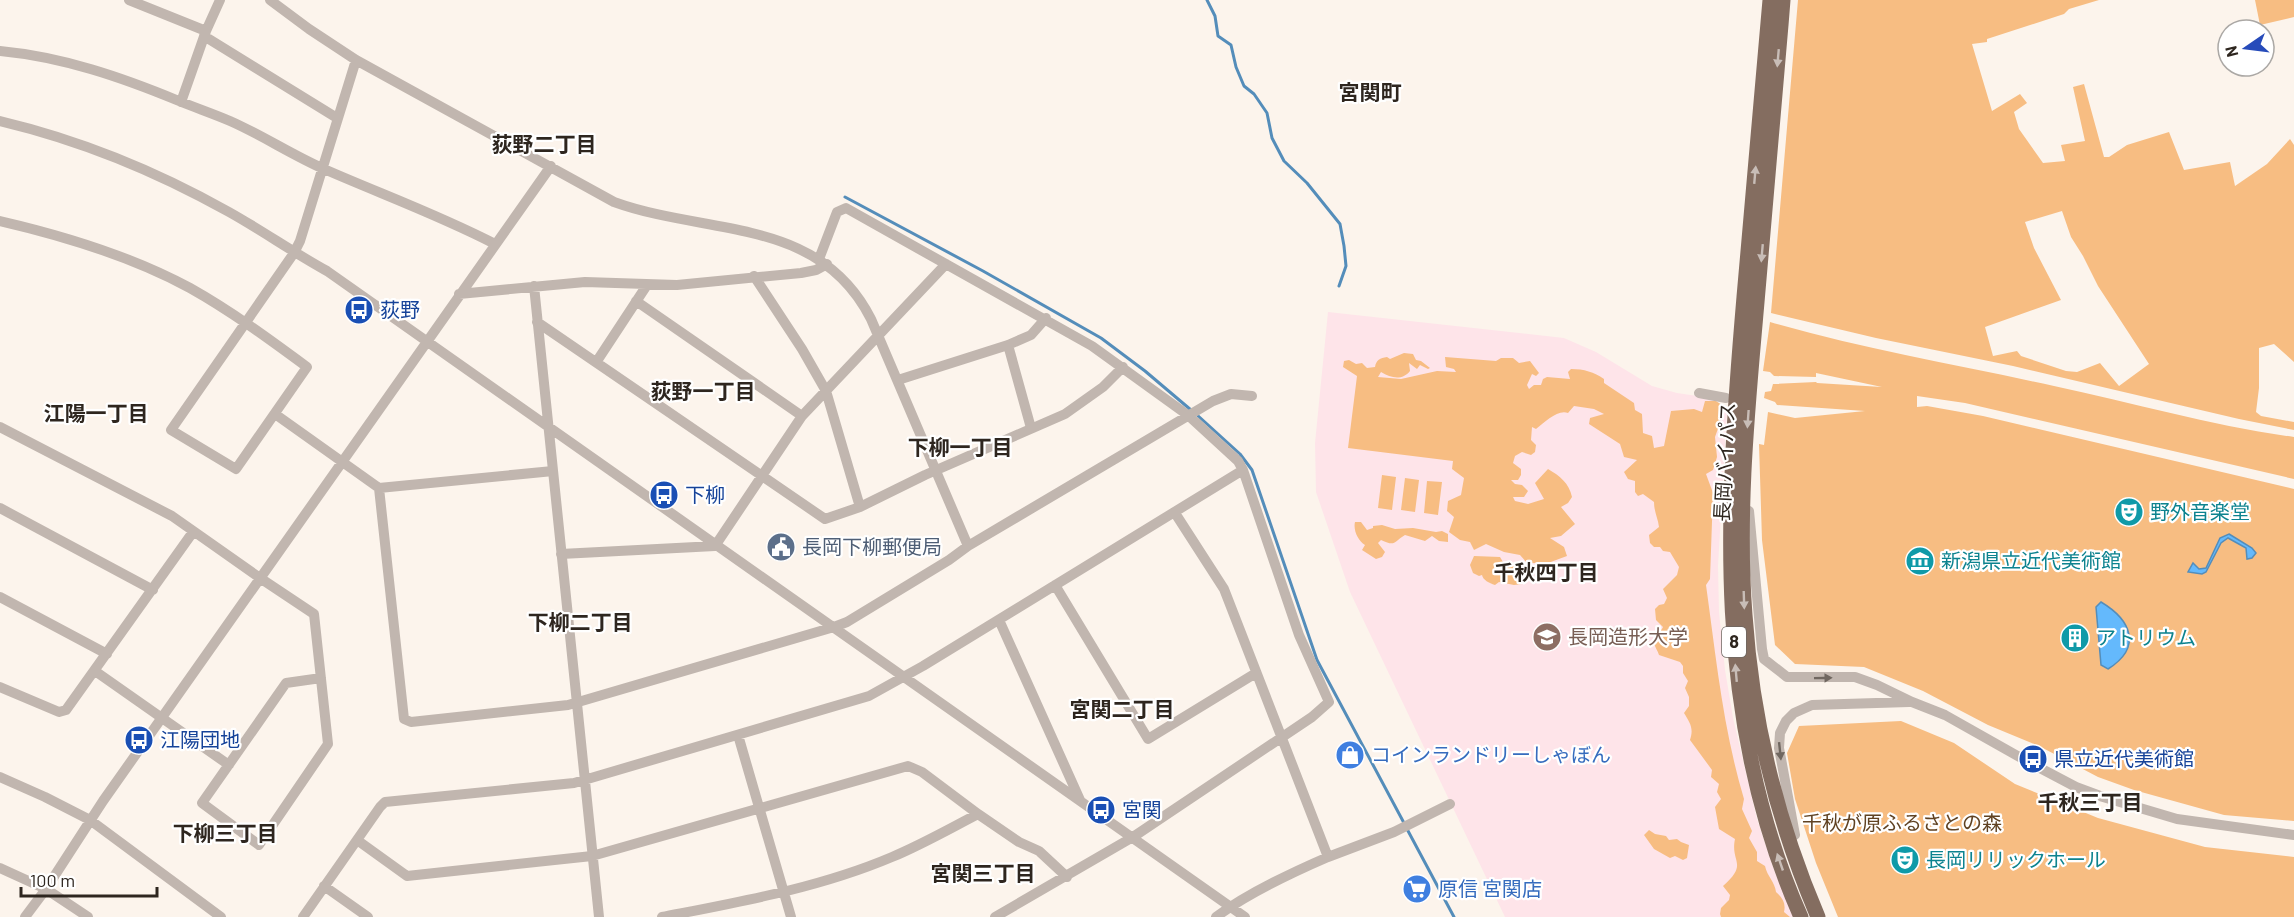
<svg xmlns="http://www.w3.org/2000/svg" width="2294" height="917" font-family="Barlow,'Noto Sans JP',sans-serif">
<style>
.education{fill:#fee4e9}
.green{fill:#f7bd82;fill-rule:evenodd}
.water{fill:#64b9fc;stroke:#548dba;stroke-width:1.5}
.lines{fill:none;stroke-linecap:round;stroke-linejoin:round}
.stream{stroke:#548dba;stroke-width:3}
.minor{stroke:#c1b6af;stroke-width:10}
.highway{stroke:#846d60;stroke-width:15}
.oneway{fill:#c8bdb7}
.oneway2{fill:#706760}
.labels{text-anchor:middle;stroke-width:4.5;stroke-linejoin:round;paint-order:stroke}
.shield{fill:#fff;stroke:#6d6762;stroke-width:1.5}
.shield-label{font-size:18px;font-weight:bold;fill:#2e261f}
.transit-label{font-size:20px;fill:#164399;stroke:#fff;text-anchor:start}
.street-label{font-size:20px;fill:#2e261f;stroke:#fff}
.culture-label{font-size:20px;fill:#0d838f;stroke:#fff;text-anchor:start}
.service-label{font-size:20px;fill:#4e5e75;stroke:#fff;text-anchor:start}
.education-label{font-size:20px;fill:#785e54;stroke:#fff;text-anchor:start}
.shop-label{font-size:20px;fill:#366cbe;stroke:#fff;text-anchor:start}
.park-label{font-size:20px;fill:#604222;stroke:#fff}
.neighbourhood-label{font-size:21px;font-weight:bold;fill:#2e261f;stroke:#fff}
</style>
<rect width="100%" height="100%" fill="#fcf4ec"/>
<!-- education -->
<path class="education" d="M1328,312L1564,338L1596,352L1652,386L1677,393L1711,398L1727,410L1718,566L1719,612L1725,670L1733,718L1757,819L1773,867L1793,917H1505L1350,592L1316,492L1315,443Z"/>
<!-- green -->
<path class="green" d="M1798,0H2099L2069,9L2064,14L1987,39V42L1972,44L1992,111L2020,94L2027,103L2014,112L2019,129L2043,163L2065,161L2061,145L2085,141L2073,87L2084,84L2104,157H2109L2127,145L2169,132L2184,170L2230,162L2235,186L2267,164L2290,139L2294,145V362L2274,344L2259,348V388L2256,412L2261,416L2294,422V430L2239,419L2013,366L1876,338L1771,313ZM2062,211L2071,237L2083,256L2098,286L2149,364L2119,386L2100,363L2077,372L2066,371L2021,356L2017,351L1993,356L1985,327L2061,300L2034,248L2025,222Z
M2255,0H2294V17L2260,25Z
M1770,322C1863,349 1959,365 2054,386C2134,403 2213,426 2294,437V479L1965,403L1917,396V407L1927,406L1983,416L2294,489V821L2224,815L2134,790L2098,777L2039,746L1988,725L1923,691L1864,667L1795,664L1775,645L1762,540L1759,444L1764,445L1768,412L1795,418L1865,411L1777,405L1775,402L1764,398L1765,392L1771,391L1773,384L1816,382L1817,383L1882,387L1816,373V377L1774,376L1770,372L1763,371Z
M1404,353L1413,354L1416,360L1421,361L1430,368L1428,369L1420,365L1417,369L1409,363L1410,371C1402,381 1391,378 1381,372L1378,377L1401,379L1437,371L1456,372L1454,369L1446,367L1445,357L1496,361L1501,358H1513L1519,363L1530,361L1539,373L1536,376L1532,374L1527,385L1529,389L1534,385H1541L1543,379L1547,377L1570,379L1568,372L1571,369C1584,369 1594,372 1604,379V383L1634,403L1635,410L1642,414L1643,433L1652,436L1654,448L1664,446L1671,411L1694,409L1702,412L1705,401H1716L1722,405L1721,420L1715,437L1717,457L1713,470L1706,474L1713,493L1710,579L1706,585C1716,657 1723,729 1744,799L1742,809L1752,831L1749,838L1757,852V861L1765,866C1767,876 1775,882 1776,892C1783,898 1786,904 1784,912L1790,917H1721L1720,914L1721,908L1729,900L1730,895L1723,886C1749,863 1730,863 1735,839L1719,829L1715,807L1721,799L1717,792L1719,784L1711,777L1712,770L1690,740C1694,728 1690,723 1684,713L1689,706V697L1685,688L1688,681L1683,673V666L1680,662L1659,655C1658,651 1654,646 1654,642C1653,636 1661,632 1663,627L1656,620L1655,609L1659,605L1664,604L1667,598L1663,589L1677,575L1679,567L1670,552L1663,551L1660,547H1654L1650,543L1649,535L1659,527C1658,518 1654,512 1654,502L1643,494L1638,496L1635,492V481L1628,479L1624,472L1637,460L1624,457L1620,444L1589,424L1590,418L1604,414L1594,409L1574,406L1568,413C1558,409 1545,422 1536,429L1532,427L1531,440L1536,445L1535,452L1531,455L1522,452L1515,456L1513,463L1521,469V475L1518,480H1511L1515,484L1522,485L1528,491L1524,497H1513L1515,501L1528,504L1544,499L1535,483L1548,469C1560,476 1569,483 1572,497L1568,503L1561,507L1575,524L1561,536L1550,538L1564,547L1567,556L1548,563H1527L1520,555L1504,552L1486,544L1474,550L1470,542L1460,540L1449,532L1454,517L1447,511L1448,501L1461,495L1464,478L1452,469L1453,461L1348,448L1357,376L1343,367L1344,361L1349,360L1356,364L1362,363L1367,368L1375,367C1376,360 1380,358 1387,357L1390,359Z
M1382,475L1396,477L1392,510L1378,508Z
M1405,478L1419,480L1415,512L1401,510Z
M1427,481L1442,482L1438,515L1424,513Z
M1355,522H1361L1367,530L1373,528V526L1382,525L1395,529L1413,528L1436,532L1442,531L1448,534V542L1439,541L1432,536L1425,541L1405,535C1393,542 1396,547 1381,540L1378,543L1385,552L1382,557L1376,559L1362,550L1365,545C1358,541 1353,530 1355,522Z
M1474,556L1500,557L1503,562L1513,566L1523,573L1533,574L1534,578H1527L1522,584L1514,585L1499,582L1495,585C1489,583 1483,580 1482,575L1479,576L1473,573L1470,565Z
M1901,721L1954,743L2015,784L2098,818L2205,847L2294,857V917H1838L1816,863L1795,799L1787,753L1799,726Z
M1649,830L1655,834L1666,836L1669,840L1677,839L1681,842L1689,845L1687,858L1683,860L1675,856L1670,858L1654,849L1644,835Z"/>
<!-- water -->
<path class="water" d="M2229,534L2252,548L2256,553L2252,558L2247,559L2246,548L2228,538L2221,543L2206,572L2202,574L2188,572L2193,563L2199,569L2206,568L2220,538Z
M2101,602C2131,620 2143,647 2108,669L2101,665L2096,607Z"/>
<g class="lines">
<!-- stream -->
<path class="stream" d="M1207,0L1215,16L1218,36L1231,45L1236,67L1244,86L1254,94L1267,113L1272,138L1284,161L1307,183L1340,224L1344,246L1346,266L1339,286
M845,197L983,271L1101,338L1145,371L1191,410
M1196,414L1240,454L1252,470L1317,660L1404,823
M1407,829L1454,917"/>
<!-- minor -->
<path class="minor" d="M129,0L206,31
M270,0L309,29L356,60L614,202C708,236 819,216 871,319L968,546
M204,36L337,118
M0,51C63,57 121,77 179,101C196,108 214,114 230,121C262,135 292,155 324,169C381,194 439,215 495,244
M181,102L206,31L220,0
M0,121C80,140 158,172 229,212C263,231 294,253 327,271L1245,917
M0,221C65,236 131,256 190,288C231,311 269,339 307,367L236,469L171,430L294,253L300,241L356,60
M819,259L837,212L846,208L1092,346L1189,416L1238,461L1243,470L1299,635L1329,702L1312,717L1133,837L995,917
M754,276L802,349L826,391L860,507
M534,286L599,917
M459,294L585,282L677,285L801,273L816,270L827,264
M636,301L802,416
M537,322L825,519L860,507L925,475L1065,414L1103,387L1123,367
M1008,345L1031,428
M597,361L647,285
M898,380L1008,345L1031,335L1046,318
M1699,393L1726,398
M275,414L379,488L553,471
M0,427L172,516L260,578L314,614L328,744L259,845L202,803L286,683L321,678
M379,488L404,719L411,722L568,705L834,627L847,622L949,560L968,546L1213,401L1231,394L1252,396
M0,508L153,590
M1749,511L1762,649L1764,659L1787,677H1855L1877,685L1912,702L1945,715L2023,759L2076,787L2103,797L2177,819L2294,835
M1175,513L1224,589L1328,857C1291,873 1248,893 1216,917
M561,554L715,546L802,416L946,264
M1055,585L1148,739L1256,673
M0,597L107,654
M999,620L1080,800
M95,671L229,765
M0,687L59,712L66,710L193,532
M738,735L791,917
M0,777L45,797L90,820L221,917
M1795,835L1779,748L1780,733L1786,721L1794,713L1812,705L1909,702
M357,840L407,876L592,856L908,766L922,772L978,814L1019,842L1039,851L1067,877
M1328,857L1394,832L1450,804
M0,868L46,889L88,917
M324,886L368,917
M25,917L46,889L103,801L551,166
M303,917L380,807L385,802L574,783L869,696L923,666L1243,470
M662,917C739,902 819,888 892,857C921,845 949,829 978,814"/>
<!-- highway -->
<path class="highway" d="M1770,0C1761,99 1753,198 1744,297C1726,508 1712,718 1801,917
M1783,0C1775,101 1766,202 1757,302C1748,406 1737,511 1745,615C1752,719 1777,821 1818,917"/>
</g>
<!-- one-way arrows -->
<defs><path id="oneway-solid" d="M-6-.8H1V-3.2L6.5 0L1 3.2V.8H-6Z" transform="scale(1.5)"/></defs>
<g class="oneway">
<use href="#oneway-solid" transform="translate(1778 58) rotate(95)"/>
<use href="#oneway-solid" transform="translate(1755 175) rotate(-85)"/>
<use href="#oneway-solid" transform="translate(1762 253) rotate(95)"/>
<use href="#oneway-solid" transform="translate(1748 419) rotate(94)"/>
<use href="#oneway-solid" transform="translate(1744 600) rotate(88)"/>
<use href="#oneway-solid" transform="translate(1736 673) rotate(-95)"/>
<use href="#oneway-solid" transform="translate(1780 862) rotate(-109)"/>
</g>
<g class="oneway2">
<use href="#oneway-solid" transform="translate(1823 678) rotate(-1)"/>
<use href="#oneway-solid" transform="translate(1780 751) rotate(84)"/>
</g>
<!-- icons -->
<defs>
<g id="bus-disc" transform="scale(1.5)"><circle r="9.5" fill="#1a4fb4" stroke="#fff"/><path d="M-5-6H5V4H4V6H2V4H-2V6H-4V4H-5ZM-3.5-4V0h7V-4ZM-3.5 1.2v1.5H-2V1.2ZM2 1.2v1.5H3.5V1.2Z" fill="#fff"/></g>
<g id="theatre-disc" transform="scale(1.5)"><circle r="9.5" fill="#0f9aa8" stroke="#fff"/><path d="M-5-5.5Q0-4 5-5.5V0Q5 5 0 6Q-5 5-5 0ZM-3.3-2.5H-1v1.5H-3.3ZM1-2.5H3.3v1.5H1ZM-2.8 1Q0 5.5 2.8 1Z" fill="#fff"/></g>
<g id="civic-disc" transform="scale(1.5)"><circle r="9.5" fill="#5c6f8a" stroke="#fff"/><path d="M-.6-6.5H3V-4.5H.6V-3L4-1V1h2V6H-6V1h2V-1L-.6-3ZM-1.2 2.5V6h2.4V2.5Z" fill="#fff"/></g>
<g id="museum-disc" transform="scale(1.5)"><circle r="9.5" fill="#0f9aa8" stroke="#fff"/><path d="M0-6L6-3V-2H-6V-3ZM-5-1h2V3h-2ZM-1-1h2V3h-2ZM3-1h2V3H3ZM-6 4H6V6H-6Z" fill="#fff"/></g>
<g id="university-disc" transform="scale(1.5)"><circle r="9.5" fill="#8d6e63" stroke="#fff"/><path d="M0-5L7-2L0 1L-7-2ZM-4 1L0 2.5L4 1V4Q0 6-4 4Z" fill="#fff"/></g>
<g id="building-disc" transform="scale(1.5)"><circle r="9.5" fill="#0f9aa8" stroke="#fff"/><path d="M-4-6H4V6H1V3H-1V6H-4ZM-2.5-4.3h1.7v1.8h-1.7ZM.8-4.3h1.7v1.8H.8ZM-2.5-1h1.7V.8h-1.7ZM.8-1h1.7V.8H.8Z" fill="#fff"/></g>
<g id="shop-disc" transform="scale(1.5)"><circle r="9.5" fill="#3f7fe0" stroke="#fff"/><path d="M-5-2.5h2.3a2.7 3.5 0 0 1 5.4 0H5L5.5 6h-11ZM-1.5-2.5h3a1.5 2.3 0 0 0-3 0Z" fill="#fff"/></g>
<g id="supermarket-disc" transform="scale(1.5)"><circle r="9.5" fill="#3f7fe0" stroke="#fff"/><path d="M-6-5.5h2.5l.6 2H6L4.5 2H-2.5L-4.4-4H-6ZM-1.5 3.2a1.3 1.3 0 1 0 .1 0ZM3 3.2a1.3 1.3 0 1 0 .1 0Z" fill="#fff"/></g>
</defs>
<g fill-rule="evenodd">
<use href="#bus-disc" x="359" y="310"/>
<use href="#bus-disc" x="664" y="495"/>
<use href="#theatre-disc" x="2129" y="512"/>
<use href="#civic-disc" x="781" y="547"/>
<use href="#museum-disc" x="1920" y="561"/>
<use href="#university-disc" x="1547" y="637"/>
<use href="#building-disc" x="2075" y="638"/>
<use href="#bus-disc" x="139" y="740"/>
<use href="#shop-disc" x="1350" y="755"/>
<use href="#bus-disc" x="2033" y="759"/>
<use href="#bus-disc" x="1101" y="810"/>
<use href="#theatre-disc" x="1905" y="860"/>
<use href="#supermarket-disc" x="1417" y="889"/>
</g>
<g class="labels">
<!-- shield labels -->
<rect class="shield" x="1722" y="627" width="24" height="30" rx="4.5"/>
<g class="shield-label">
<text x="1734" y="648">8</text>
</g>
<!-- transit labels -->
<g class="transit-label">
<text x="380" y="317">荻野</text>
<text x="685" y="502">下柳</text>
<text x="160" y="747">江陽団地</text>
<text x="2054" y="766">県立近代美術館</text>
<text x="1122" y="817">宮関</text>
</g>
<!-- street labels -->
<g class="street-label">
<text transform="translate(1725 462) rotate(-87)" y="7">長岡バイパス</text>
</g>
<!-- culture labels -->
<g class="culture-label">
<text x="2150" y="519">野外音楽堂</text>
<text x="1941" y="568">新潟県立近代美術館</text>
<text x="2096" y="645">アトリウム</text>
<text x="1926" y="867">長岡リリックホール</text>
</g>
<!-- service labels -->
<g class="service-label">
<text x="802" y="554">長岡下柳郵便局</text>
</g>
<!-- education labels -->
<g class="education-label">
<text x="1568" y="644">長岡造形大学</text>
</g>
<!-- shop labels -->
<g class="shop-label">
<text x="1371" y="762">コインランドリーしゃぼん</text>
<text x="1438" y="896">原信 宮関店</text>
</g>
<!-- park labels -->
<g class="park-label">
<text x="1902" y="830">千秋が原ふるさとの森</text>
</g>
<!-- neighbourhood labels -->
<g class="neighbourhood-label">
<text x="1370" y="100">宮関町</text>
<text x="544" y="152">荻野二丁目</text>
<text x="703" y="399">荻野一丁目</text>
<text x="96" y="421">江陽一丁目</text>
<text x="960" y="455">下柳一丁目</text>
<text x="1546" y="580">千秋四丁目</text>
<text x="580" y="630">下柳二丁目</text>
<text x="1122" y="717">宮関二丁目</text>
<text x="2090" y="810">千秋三丁目</text>
<text x="225" y="841">下柳三丁目</text>
<text x="983" y="881">宮関三丁目</text>
</g>
</g>
<!-- north arrow -->
<g transform="translate(2246 48) rotate(256)"><circle r="28" fill="#ffffff" stroke="#aba8a5" stroke-width="1.5"/>
<path d="M0-4.5L10 22L0 15L-10 22Z" fill="#264bba"/>
<text y="-9" font-size="16" font-weight="bold" text-anchor="middle" fill="#2e261f">N</text>
</g>
<!-- scale -->
<path d="M21 887v9h136v-9" fill="none" stroke="#2e261f" stroke-width="3"/>
<text x="30" y="887" font-size="18" fill="#2e261f" stroke="#ffffff" stroke-width="4.5" paint-order="stroke">100 m</text>
</svg>
